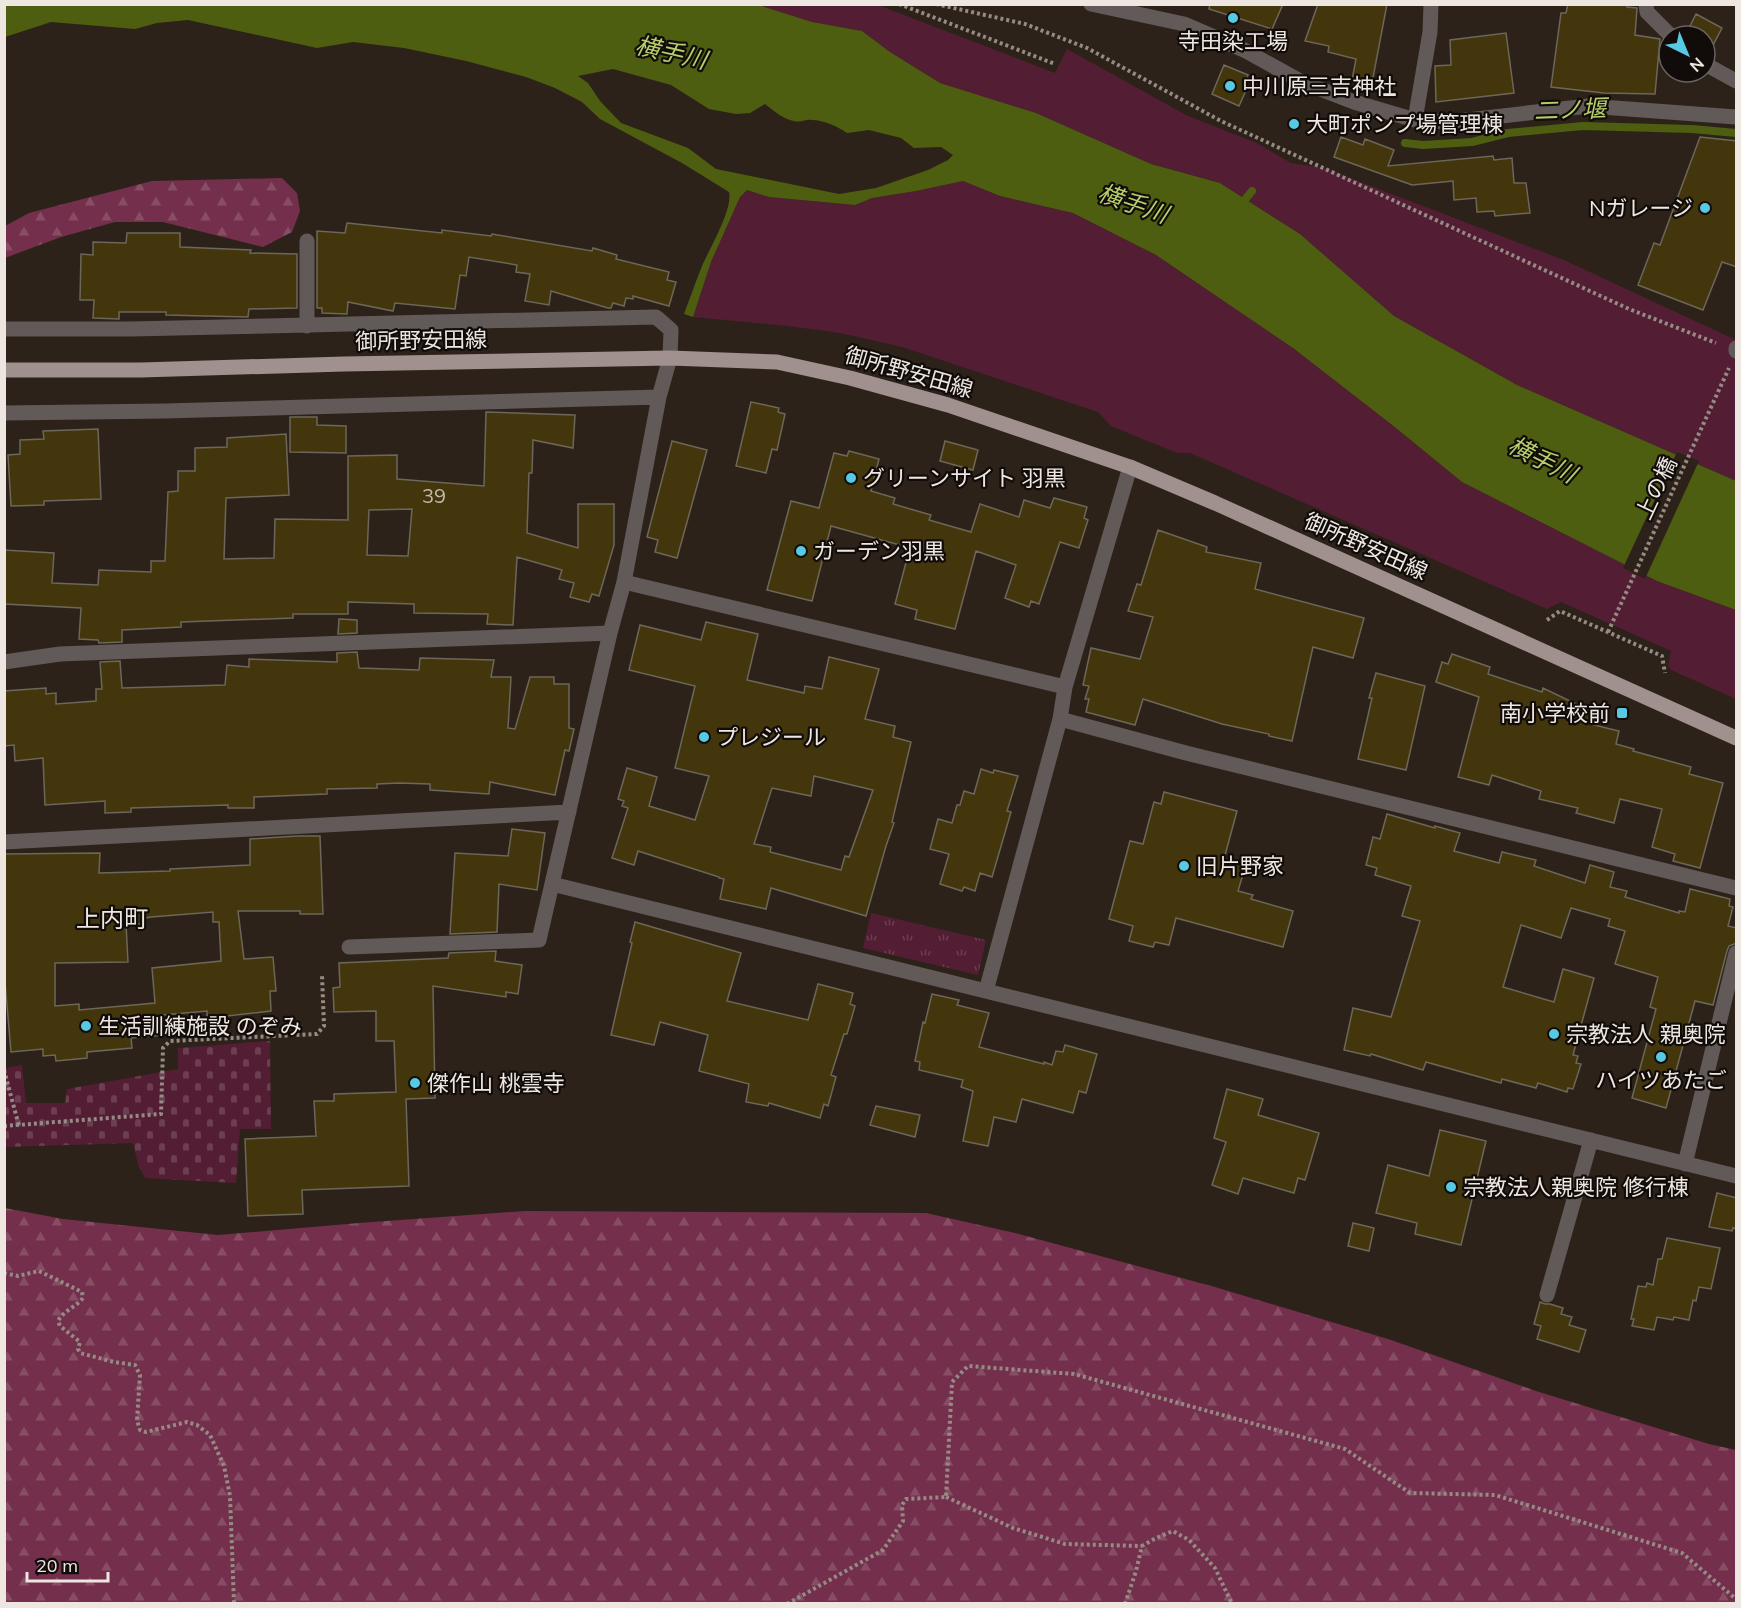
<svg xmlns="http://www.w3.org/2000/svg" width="1741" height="1608" font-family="Mulish,'Noto Sans JP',sans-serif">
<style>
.grass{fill:#531d34}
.forest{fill:url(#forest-firs)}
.cemetery{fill:url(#cemetery-stones)}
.park{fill:url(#park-tufts)}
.water{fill:#4e5e10;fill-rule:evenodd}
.pier{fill:#2d2219}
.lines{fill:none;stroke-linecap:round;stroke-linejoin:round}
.stream{stroke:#4e5e10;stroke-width:8}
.building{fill:#43360c;stroke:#6c6759;stroke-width:1.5;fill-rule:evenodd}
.path{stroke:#958b84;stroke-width:4;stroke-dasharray:3 3;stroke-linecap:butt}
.minor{stroke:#625a59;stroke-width:15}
.major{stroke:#a0908e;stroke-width:15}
.poi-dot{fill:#57c9e2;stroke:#110c09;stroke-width:2}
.labels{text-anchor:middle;stroke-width:4.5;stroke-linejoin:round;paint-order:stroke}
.number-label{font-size:20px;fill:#c3baac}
.poi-label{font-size:22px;fill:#eee6e1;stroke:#110c09;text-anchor:start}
.street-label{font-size:22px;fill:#eee6e1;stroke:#110c09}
.water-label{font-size:24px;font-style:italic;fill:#b6cf6a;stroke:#110c09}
.neighbourhood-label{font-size:24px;fill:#eee6e1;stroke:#110c09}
</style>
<defs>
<pattern id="forest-firs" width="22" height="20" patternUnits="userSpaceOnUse" patternTransform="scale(1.5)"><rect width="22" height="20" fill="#732f4b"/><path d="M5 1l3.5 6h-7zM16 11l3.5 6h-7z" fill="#874d65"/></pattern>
<pattern id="cemetery-stones" width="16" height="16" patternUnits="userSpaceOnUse" patternTransform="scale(1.5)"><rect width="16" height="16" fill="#531d34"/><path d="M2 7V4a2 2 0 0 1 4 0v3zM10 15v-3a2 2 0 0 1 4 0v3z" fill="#6c3e51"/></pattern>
<pattern id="park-tufts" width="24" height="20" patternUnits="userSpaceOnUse" patternTransform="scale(1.5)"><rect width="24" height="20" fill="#531d34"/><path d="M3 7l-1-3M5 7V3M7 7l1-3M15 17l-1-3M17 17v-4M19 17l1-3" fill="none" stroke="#6c3e51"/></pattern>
</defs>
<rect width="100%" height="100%" fill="#2d2219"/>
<!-- grass -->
<path class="grass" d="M755,5H878L1055,73L1067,49L1188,116L1257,143L1291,163L1324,168L1564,260L1736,340V481L1517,385L1394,316L1300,234L1220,183L1151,164L1036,113L940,83L890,52L862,31L812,22Z
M963,181L1000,196L1073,213L1156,255L1293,348L1396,428L1462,482L1657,581L1736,610V699L1671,670L1668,666L1671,651L1561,602L1547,609L1190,453H1177L1111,426L1098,412L902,347L840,333L788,326L693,317L711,262L740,197L747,190L770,197L854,205L872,198L916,191Z"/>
<!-- forest -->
<path class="forest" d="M282,178L297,193L300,211L292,232L263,247L163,222H115L61,237L5,258V226L29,213L152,181Z
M5,1208L63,1219L218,1235L359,1223L525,1211L926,1213L1015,1233L1215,1287L1388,1339L1539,1392L1709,1444L1736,1450V1603H5Z"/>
<!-- cemetery -->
<path class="cemetery" d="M270,1041L271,1129H240L236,1183L145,1178L138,1164L133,1143L5,1147V1068L22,1065L26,1103H65L67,1089L178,1069V1048Z"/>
<!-- park -->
<path class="park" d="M871,913L986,940L978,975L863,948Z"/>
<!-- water -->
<path class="water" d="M5,4H755L812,22L862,31L890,52L940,83L1036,113L1151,164L1220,183L1300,234L1394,316L1517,385L1736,481V610L1657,581L1462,482L1396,428L1293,348L1156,255L1073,213L1000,196L963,181L916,191L872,198L855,205L769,197L747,190L740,197L711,262L693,317L684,314C690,298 696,281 702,266C710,248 733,209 729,192L682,163L600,119L582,102L555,88L526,77L466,61L404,48L353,42L317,48L188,20L157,23L135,29L51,22L5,37ZM613,69L671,85L709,109L736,114L750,113L765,104C774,111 783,119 794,121C801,123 806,119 812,120C823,120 839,127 847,133L869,130L901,138L914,148L941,147L953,155L948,160L928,170L876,188L839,194L716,169L688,148L621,123L600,101L588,83L578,76Z"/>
<!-- pier -->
<path class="pier" d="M1677,452L1699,461L1645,579L1623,568Z"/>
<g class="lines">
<!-- stream -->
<path class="stream" d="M1405,143L1423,145L1472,142L1508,133L1583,126L1692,129L1736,133
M1239,207L1252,191"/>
</g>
<!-- building -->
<path class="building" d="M1210,4H1283L1272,29L1209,9Z
M1318,4H1387L1372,83L1352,80L1356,59L1328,52L1329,46L1305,41Z
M1568,4H1627V7L1637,8L1635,35L1660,39L1655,94L1604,93L1551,87L1561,13H1566Z
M1696,14L1722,28L1712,47L1705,43V36H1691L1686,34Z
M1506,33L1514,93L1436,102L1435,66L1451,65L1450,40Z
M1224,65L1248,75L1244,85L1248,86L1239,106L1212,94Z
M1341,137L1363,145L1365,139L1394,150L1388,166L1493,156L1494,160L1512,158L1514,183H1526L1530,213L1495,216L1494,211L1477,212L1476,198L1454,200L1453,181L1412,185L1334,157Z
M1700,137L1737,141V267L1722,262L1703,310L1638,285L1654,243L1660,245Z
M347,223L442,233V230L491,236L492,234L592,251L593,248L617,255L616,259L669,272L667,280L676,282L669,306L633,296V299L626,298L624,306L613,303L611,308H608L551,291L549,305L525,301L530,274L516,272L517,265L469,257L466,276L460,275L455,309L395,303L393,311L348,302L347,314L322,313V308H317V231L345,233Z
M127,233H180V247L251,250L250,253L297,254V308L249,309L248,317L166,315V312H119V319L93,318L94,300H80L81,254L93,255V242L126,243Z
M751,402L779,408L778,412L785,414L777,450L772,449L766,473L736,466Z
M486,412L575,415L573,448L533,440L532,473H529L527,533L578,548V504H614V545L599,596L592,594L589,602L570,597L574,583L559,579L562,570L517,557L513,625L487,624L488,614L414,613V604L348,602V614H293V618L181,622V627L122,630V642L99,643L98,640L79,639L81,608L4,604V550L54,553L52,583L98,585L99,570L151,572V561H165L168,492L178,491V471H195V448L227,447V438L286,434L289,495L226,498L224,559L274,558L275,519L348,520V456L397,455V479L484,486ZM412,509L408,556L367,555L369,510Z
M290,417H317V425L346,426V453L290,452Z
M98,429L101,499L44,501V505L11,506L8,455L20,454V440L44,439L43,431Z
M672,441L707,450L677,558L655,552L658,540L647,537Z
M945,441L978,450L973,470L940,461Z
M849,451L879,459L871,491L895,498L893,504L931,515L929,520L971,532L980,504L1019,517L1024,500L1050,508L1054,498L1087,507L1084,518L1088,520L1079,548L1060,542L1039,604L1031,601L1029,607L1005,598L1016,565L976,551L955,629L915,619L917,610L895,604L908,555L906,554L907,547L831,526L812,601L767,590L791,501L819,508L834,453L847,456Z
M1158,530L1207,547L1206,552L1261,563L1255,589L1364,618L1353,658L1313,647L1292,741L1269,736V734L1222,724L1143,699L1135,725L1086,712L1089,699H1085L1089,686L1083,685L1091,648L1140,659L1153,617L1128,611L1137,584L1141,585Z
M339,619L357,620V633L338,634Z
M706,622L758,634L747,680L804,693L805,686L822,689L829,657L879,669L865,719L895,726L893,737L911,742L892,822L894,823L886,846L866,916L771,888L766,909L720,899L724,879L719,878V877L638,851L634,865L612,858L628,808L622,806L624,801L618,799L627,768L657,777L649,806L695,820L709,776L675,768L695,686L629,670L640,625L701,640ZM814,776L873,790L849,857L845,856L841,870L770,852L771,847L754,844L772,788L811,796Z
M357,652L359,668L419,670L420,658L494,660L491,677H511L508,728L515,729L530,677H554V684H569V728L574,729L569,751L565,750L555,795L490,782L489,794L430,790V784L399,783L377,784V788L327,789V794L254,797V808H228V805L131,808V812L105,813V801L45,805L43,758L15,761L14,745L4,746V691L46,688V694L56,693V704L96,701V689H102L100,662L120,661L122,688L225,685L227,665L249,667V659L337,662V653Z
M1452,654L1490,667L1488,674L1542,692L1543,688L1597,714L1594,725L1619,731L1616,744L1634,749L1633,751L1691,767L1689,774L1723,783L1700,868L1673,861L1675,854L1652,847L1662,809L1620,799L1614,823L1576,813L1578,808L1539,799L1541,791L1492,775L1489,785L1458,777L1479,697L1436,682L1442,662L1448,664Z
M1376,673L1425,686L1406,770L1358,759L1372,698H1369Z
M981,769L993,773L994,770L1018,776L1007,811L1011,812L992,877L980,873L975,891L964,887L962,891L940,884L949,854L930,849L938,819L952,823L957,805H960L964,791L974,794Z
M1164,792L1237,811L1224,859L1246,864L1238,891L1253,895L1251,899L1293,911L1283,947L1176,918L1169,945L1155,942L1153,947L1129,941L1133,926L1109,919L1130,841L1143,844L1154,802L1161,804Z
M1387,814L1435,828V826L1460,833L1454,851L1499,863L1502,852L1536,860L1534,866L1585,883L1590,865L1614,872L1610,887L1627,891L1625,897L1679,913V911L1685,912L1690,889L1730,899L1729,906L1733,907L1728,926L1737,928V943L1729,946L1727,951L1713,1005L1695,1001L1666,1108L1632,1098L1656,1009L1650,1007L1658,977L1615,964L1625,931L1608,926L1610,919L1571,908L1561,938L1521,925L1503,987L1554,1002L1563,969L1594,978L1573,1055L1578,1056L1576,1063L1581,1064L1573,1089L1568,1088L1567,1092L1538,1083L1536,1088L1502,1079L1501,1083L1426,1062L1423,1070L1371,1054L1370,1056L1344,1050L1353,1008L1391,1017L1420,921L1402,916L1411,886L1375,875L1377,868L1366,865L1373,837L1380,839Z
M512,829L545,833L537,890L499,884L497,932L450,934L455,853L508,856Z
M297,836H320L323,914H300V911H238L244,959L273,957L276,991H270L271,1011L218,1017V1015L207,1016V1011L163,1015L164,1035L131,1038L132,1048L87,1052V1058L56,1061L55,1055L43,1056V1049L11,1052L4,970V854L100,853L99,873L170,871V869L250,865V839ZM213,912V922H219L221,961L152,968L155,1003L79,1010V1004L55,1006V963L128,962L126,924H145V918L151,917Z
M635,922L741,953L727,1001L808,1020L818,984L853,993L850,1004L855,1006L847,1034H844L831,1075L836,1077L828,1106L824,1104L820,1118L769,1103L768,1106L746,1102L749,1084L699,1071L708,1035L660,1022L654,1045L611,1035L632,943L630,942Z
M496,951L495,961L522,965L518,994L506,992V997L433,986L435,1098L406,1099L409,1186L302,1190L303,1214L248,1216L245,1139L316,1136L314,1101H334V1094L396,1092L394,1041H376V1011L334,1012L333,988L340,987L339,963L448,958L449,953Z
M932,994L959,1000L957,1005L989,1013L979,1047L1044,1064V1062L1052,1065L1056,1051L1063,1052L1065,1045L1097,1054L1086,1093L1079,1091L1073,1113L1022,1099L1016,1122L994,1117L988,1146L963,1141L973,1091L961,1087L963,1080L919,1070L920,1062L915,1061L923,1022L925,1023Z
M1227,1089L1263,1099L1258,1115L1319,1133L1305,1180L1298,1178L1294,1193L1243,1178L1238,1194L1212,1185L1226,1142L1214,1138Z
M876,1106L920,1115L915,1137L870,1125Z
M1440,1130L1486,1141L1461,1245L1415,1234L1417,1223L1376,1213L1388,1165L1429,1176Z
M1717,1193L1737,1198V1229L1733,1228L1732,1231L1709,1227Z
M1353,1223L1374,1228L1369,1251L1348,1246Z
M1667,1238L1720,1248L1711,1289L1699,1287L1696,1301L1693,1300L1689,1320L1674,1317L1673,1320L1657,1317L1654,1330L1632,1326L1634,1319H1631L1638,1286L1646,1287L1647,1283L1653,1285L1658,1259H1662Z
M1540,1302L1545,1304H1550L1563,1308L1561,1314L1572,1317L1569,1325L1586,1330L1579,1352L1537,1339L1541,1326L1534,1324Z"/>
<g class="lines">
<!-- path -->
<path class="path" d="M899,4L1055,64
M936,4L1025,24L1087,48L1221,121L1629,309L1716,343
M1547,620L1560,611L1662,656L1665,673
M1608,632L1729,368
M4,1070L19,1126
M4,1126L161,1114L163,1048L170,1041L317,1034L324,1026L322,975
M4,1251V1255
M4,1273L18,1276L39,1271L82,1292L83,1298C76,1307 64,1310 58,1321L60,1326L80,1342L78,1349L80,1353L114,1362L135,1365L140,1375L137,1420L140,1430L146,1432L187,1422L197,1425L210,1435L224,1466L230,1496L234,1604
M946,1497L1013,1528L1065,1544L1142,1546
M787,1604L883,1550L903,1521L902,1505L906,1499L946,1497L952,1382L968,1366L1074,1374L1345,1449L1410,1493L1495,1495L1682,1553L1736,1599
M1125,1604L1136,1571L1142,1546L1156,1538L1173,1531L1189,1540L1215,1568L1232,1604"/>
<!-- minor -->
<path class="minor" d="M1091,4L1184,24L1244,50L1302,82L1354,102L1415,120L1450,122L1588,106L1736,117
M1646,4L1647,12L1671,36
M1705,64L1736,81
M1415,120L1430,32L1431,4
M307,326V241
M4,329H131L656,317L671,330L670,358L659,397L624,582L610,633L539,940L349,947
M1736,351V348
M4,413L165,411L659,397
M624,582L1065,687
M4,662L60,654L610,633
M1060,719L1186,753L1736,888
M4,842L569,812
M552,884L1736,1176
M986,991L1060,719L1065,687L1130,467
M1685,1164L1736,953
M1547,1295L1591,1140"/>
<!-- major -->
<path class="major" d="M4,370H141L344,364L670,358L777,362L850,378L948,405L1130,467L1215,503L1736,738"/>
</g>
<!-- markers -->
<g class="poi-dot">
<circle cx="1233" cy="18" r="6"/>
<circle cx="1230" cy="86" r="6"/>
<circle cx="1294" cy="124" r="6"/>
<circle cx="1705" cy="208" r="6"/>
<circle cx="851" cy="478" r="6"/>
<circle cx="801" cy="551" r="6"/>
<rect x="1616" y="707" width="12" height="12" rx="3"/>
<circle cx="704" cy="737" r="6"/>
<circle cx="1184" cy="866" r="6"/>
<circle cx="86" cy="1026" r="6"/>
<circle cx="1554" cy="1034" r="6"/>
<circle cx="1661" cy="1057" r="6"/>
<circle cx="415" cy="1083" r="6"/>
<circle cx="1451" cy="1187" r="6"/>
</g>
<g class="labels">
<!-- number labels -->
<g class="number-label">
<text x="434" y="503">39</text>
</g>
<!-- poi labels -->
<g class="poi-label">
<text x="1233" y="49" text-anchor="middle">寺田染工場</text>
<text x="1242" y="94">中川原三吉神社</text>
<text x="1306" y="132">大町ポンプ場管理棟</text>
<text x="1693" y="216" text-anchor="end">Nガレージ</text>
<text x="863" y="486">グリーンサイト 羽黒</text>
<text x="813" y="559">ガーデン羽黒</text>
<text x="1610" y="721" text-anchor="end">南小学校前</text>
<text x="716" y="745">プレジール</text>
<text x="1196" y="874">旧片野家</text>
<text x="98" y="1034">生活訓練施設 のぞみ</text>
<text x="1566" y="1042">宗教法人 親奥院</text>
<text x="1661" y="1088" text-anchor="middle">ハイツあたご</text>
<text x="427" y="1091">傑作山 桃雲寺</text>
<text x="1463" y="1195">宗教法人親奥院 修行棟</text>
</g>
<!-- street labels -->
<g class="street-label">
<text transform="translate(421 340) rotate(-1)" y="8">御所野安田線</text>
<text transform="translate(909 372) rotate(16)" y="8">御所野安田線</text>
<text transform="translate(1656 488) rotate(-65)" y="8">上の橋</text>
<text transform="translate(1366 546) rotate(24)" y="8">御所野安田線</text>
</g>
<!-- water labels -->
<g class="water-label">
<text transform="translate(671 53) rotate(13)" y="8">横手川</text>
<text transform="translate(1570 110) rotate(-2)" y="8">二ノ堰</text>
<text transform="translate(1133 204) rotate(19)" y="8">横手川</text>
<text transform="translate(1542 460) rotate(27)" y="8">横手川</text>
</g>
<!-- neighbourhood labels -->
<g class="neighbourhood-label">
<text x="112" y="927">上内町</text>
</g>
</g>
<!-- border -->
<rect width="1741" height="1608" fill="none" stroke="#eee6e1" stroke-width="12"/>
<!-- north arrow -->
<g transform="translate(1687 54) rotate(137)"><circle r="28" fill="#110c09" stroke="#69635f" stroke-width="1.5"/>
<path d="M0-4.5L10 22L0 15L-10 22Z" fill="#57c9e2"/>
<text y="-9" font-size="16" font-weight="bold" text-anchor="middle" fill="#eee6e1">N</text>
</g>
<!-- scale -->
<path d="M27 1572v9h81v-9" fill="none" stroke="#eee6e1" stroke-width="3"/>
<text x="36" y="1572" font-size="18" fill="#eee6e1" stroke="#110c09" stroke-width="4.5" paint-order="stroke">20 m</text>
</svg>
